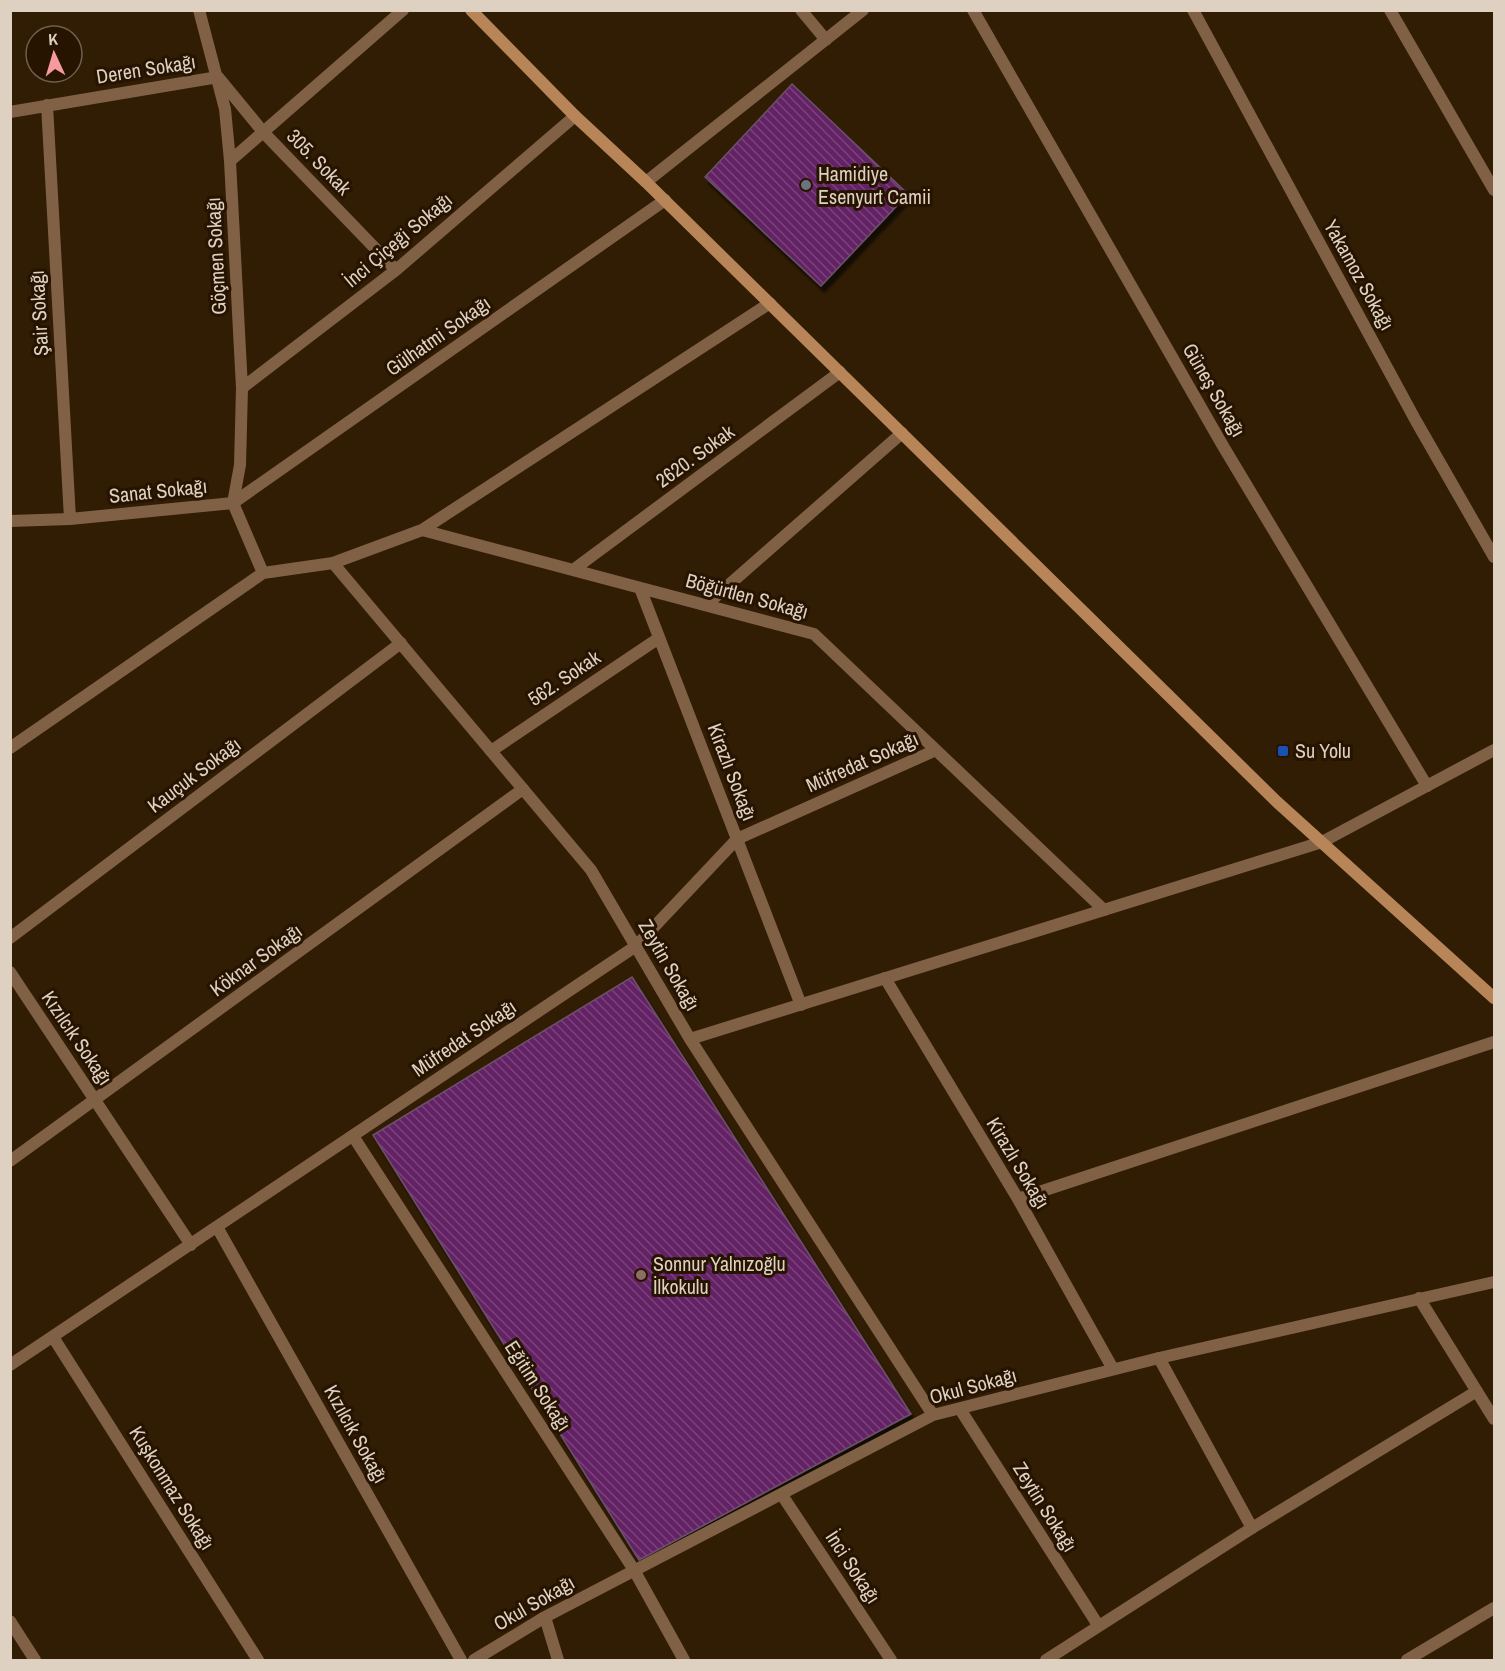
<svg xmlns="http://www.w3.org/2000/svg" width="1505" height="1671" font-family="'Archivo Narrow',sans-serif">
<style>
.building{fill:url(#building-back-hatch);stroke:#6a5269;stroke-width:1.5;filter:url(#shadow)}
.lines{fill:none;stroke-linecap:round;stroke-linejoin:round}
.minor{stroke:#816146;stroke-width:12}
.tertiary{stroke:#816146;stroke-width:12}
.secondary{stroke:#b88559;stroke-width:12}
.worship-dot{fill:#6b7280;stroke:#261300;stroke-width:2}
.transit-dot{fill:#1a4fb4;stroke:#261300;stroke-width:2}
.education-dot{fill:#8d6e63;stroke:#261300;stroke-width:2}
.labels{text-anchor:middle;stroke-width:6;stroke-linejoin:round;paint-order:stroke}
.street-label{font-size:20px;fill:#ded1c2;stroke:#261300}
.poi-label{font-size:20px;fill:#ded1c2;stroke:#261300;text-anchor:start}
</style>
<defs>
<pattern id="building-back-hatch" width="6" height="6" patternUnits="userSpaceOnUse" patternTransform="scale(1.5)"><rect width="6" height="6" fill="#642365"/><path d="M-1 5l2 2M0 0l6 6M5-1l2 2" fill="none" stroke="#7a4279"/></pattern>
<filter id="shadow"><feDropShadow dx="3.5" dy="6" stdDeviation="1.5" flood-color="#0009"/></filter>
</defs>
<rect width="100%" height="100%" fill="#301d04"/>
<!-- building -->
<path class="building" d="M792,84L908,194L821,286L705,177Z
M632,977L911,1414L639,1560L373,1135Z"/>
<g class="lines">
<!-- minor -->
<path class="minor" d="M199,10L225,109L230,161L242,388L240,465L233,503
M801,10L826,40
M973,10L1223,446L1427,786
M1193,10L1416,421L1494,557
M1390,10L1494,190
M47,105L70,519
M10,112L218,77L264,133L396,270
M230,161L403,10
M646,182L863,10
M242,388L396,270L575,116
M233,503L665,200
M10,521L70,519L233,503L263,573
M422,530L814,634L1104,910
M573,570L840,372
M640,588L801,1005
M706,605L902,433
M10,748L263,573L333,563L422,530L770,303
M491,751L659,638
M10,938L401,643
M10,972L191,1245
M885,978L1018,1199L1113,1369
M353,1136L634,1570L684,1660
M10,1161L523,789
M1018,1199L1494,1042
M217,1227L461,1660
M53,1337L258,1660
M1159,1358L1252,1528
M10,1365L636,946L737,839L936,750
M960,1409L1098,1625
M782,1495L891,1660
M10,1621L35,1660"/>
<!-- tertiary -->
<path class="tertiary" d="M333,563L591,870L690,1039L933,1415
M690,1039L1322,842L1494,750
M1419,1298L1494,1419
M545,1617L558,1660
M474,1660L545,1617L933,1415L1159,1358L1494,1282
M1046,1660L1252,1528L1477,1391
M1407,1660L1494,1608"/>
<!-- secondary -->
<path class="secondary" d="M471,10L575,116L646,182L1277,802L1494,998"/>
</g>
<!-- markers -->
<circle class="worship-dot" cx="806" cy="185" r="6"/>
<rect class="transit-dot" x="1277" y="745" width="12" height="12" rx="3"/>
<circle class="education-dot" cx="641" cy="1275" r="6"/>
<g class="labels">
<!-- street labels -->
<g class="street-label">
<text transform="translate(146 69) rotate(-9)" y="7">Deren Sokağı</text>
<text transform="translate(319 162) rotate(46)" y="7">305. Sokak</text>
<text transform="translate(398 240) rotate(-40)" y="7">İnci Çiçeği Sokağı</text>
<text transform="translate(216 256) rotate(-93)" y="7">Göçmen Sokağı</text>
<text transform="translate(1359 275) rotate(61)" y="7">Yakamoz Sokağı</text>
<text transform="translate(39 313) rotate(-93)" y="7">Şair Sokağı</text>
<text transform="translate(438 336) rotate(-35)" y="7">Gülhatmi Sokağı</text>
<text transform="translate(1214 390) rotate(60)" y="7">Güneş Sokağı</text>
<text transform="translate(695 456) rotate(-36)" y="7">2620. Sokak</text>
<text transform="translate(158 491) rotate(-6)" y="7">Sanat Sokağı</text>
<text transform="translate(747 596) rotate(15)" y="7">Böğürtlen Sokağı</text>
<text transform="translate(564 678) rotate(-34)" y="7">562. Sokak</text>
<text transform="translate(862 762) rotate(-24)" y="7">Müfredat Sokağı</text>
<text transform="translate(732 772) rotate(69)" y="7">Kirazlı Sokağı</text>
<text transform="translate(194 775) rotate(-37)" y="7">Kauçuk Sokağı</text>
<text transform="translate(256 960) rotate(-36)" y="7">Köknar Sokağı</text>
<text transform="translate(669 965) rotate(60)" y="7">Zeytin Sokağı</text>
<text transform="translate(77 1038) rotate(56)" y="7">Kızılcık Sokağı</text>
<text transform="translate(464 1038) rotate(-34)" y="7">Müfredat Sokağı</text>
<text transform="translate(1018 1163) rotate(59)" y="7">Kirazlı Sokağı</text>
<text transform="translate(538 1386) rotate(57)" y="7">Eğitim Sokağı</text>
<text transform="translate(973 1386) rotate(-15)" y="7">Okul Sokağı</text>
<text transform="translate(356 1434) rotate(61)" y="7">Kızılcık Sokağı</text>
<text transform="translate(172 1488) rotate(58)" y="7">Kuşkonmaz Sokağı</text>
<text transform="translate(1045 1507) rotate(58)" y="7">Zeytin Sokağı</text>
<text transform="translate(853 1567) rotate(57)" y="7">İnci Sokağı</text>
<text transform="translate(534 1603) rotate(-30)" y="7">Okul Sokağı</text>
</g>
<!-- poi labels -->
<g class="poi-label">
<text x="818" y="181">Hamidiye<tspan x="818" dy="23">Esenyurt Camii</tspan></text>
<text x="1295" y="758">Su Yolu</text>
<text x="653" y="1271">Sonnur Yalnızoğlu<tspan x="653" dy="23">İlkokulu</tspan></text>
</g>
</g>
<!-- border -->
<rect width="1505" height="1671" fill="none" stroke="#ded1c2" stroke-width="24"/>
<!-- north arrow -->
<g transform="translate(54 54) rotate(356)"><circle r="28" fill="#261300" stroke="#705f4e" stroke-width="1.5"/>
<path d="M0-4.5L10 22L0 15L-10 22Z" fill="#f59b9e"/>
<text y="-9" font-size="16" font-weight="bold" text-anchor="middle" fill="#ded1c2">K</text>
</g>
</svg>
